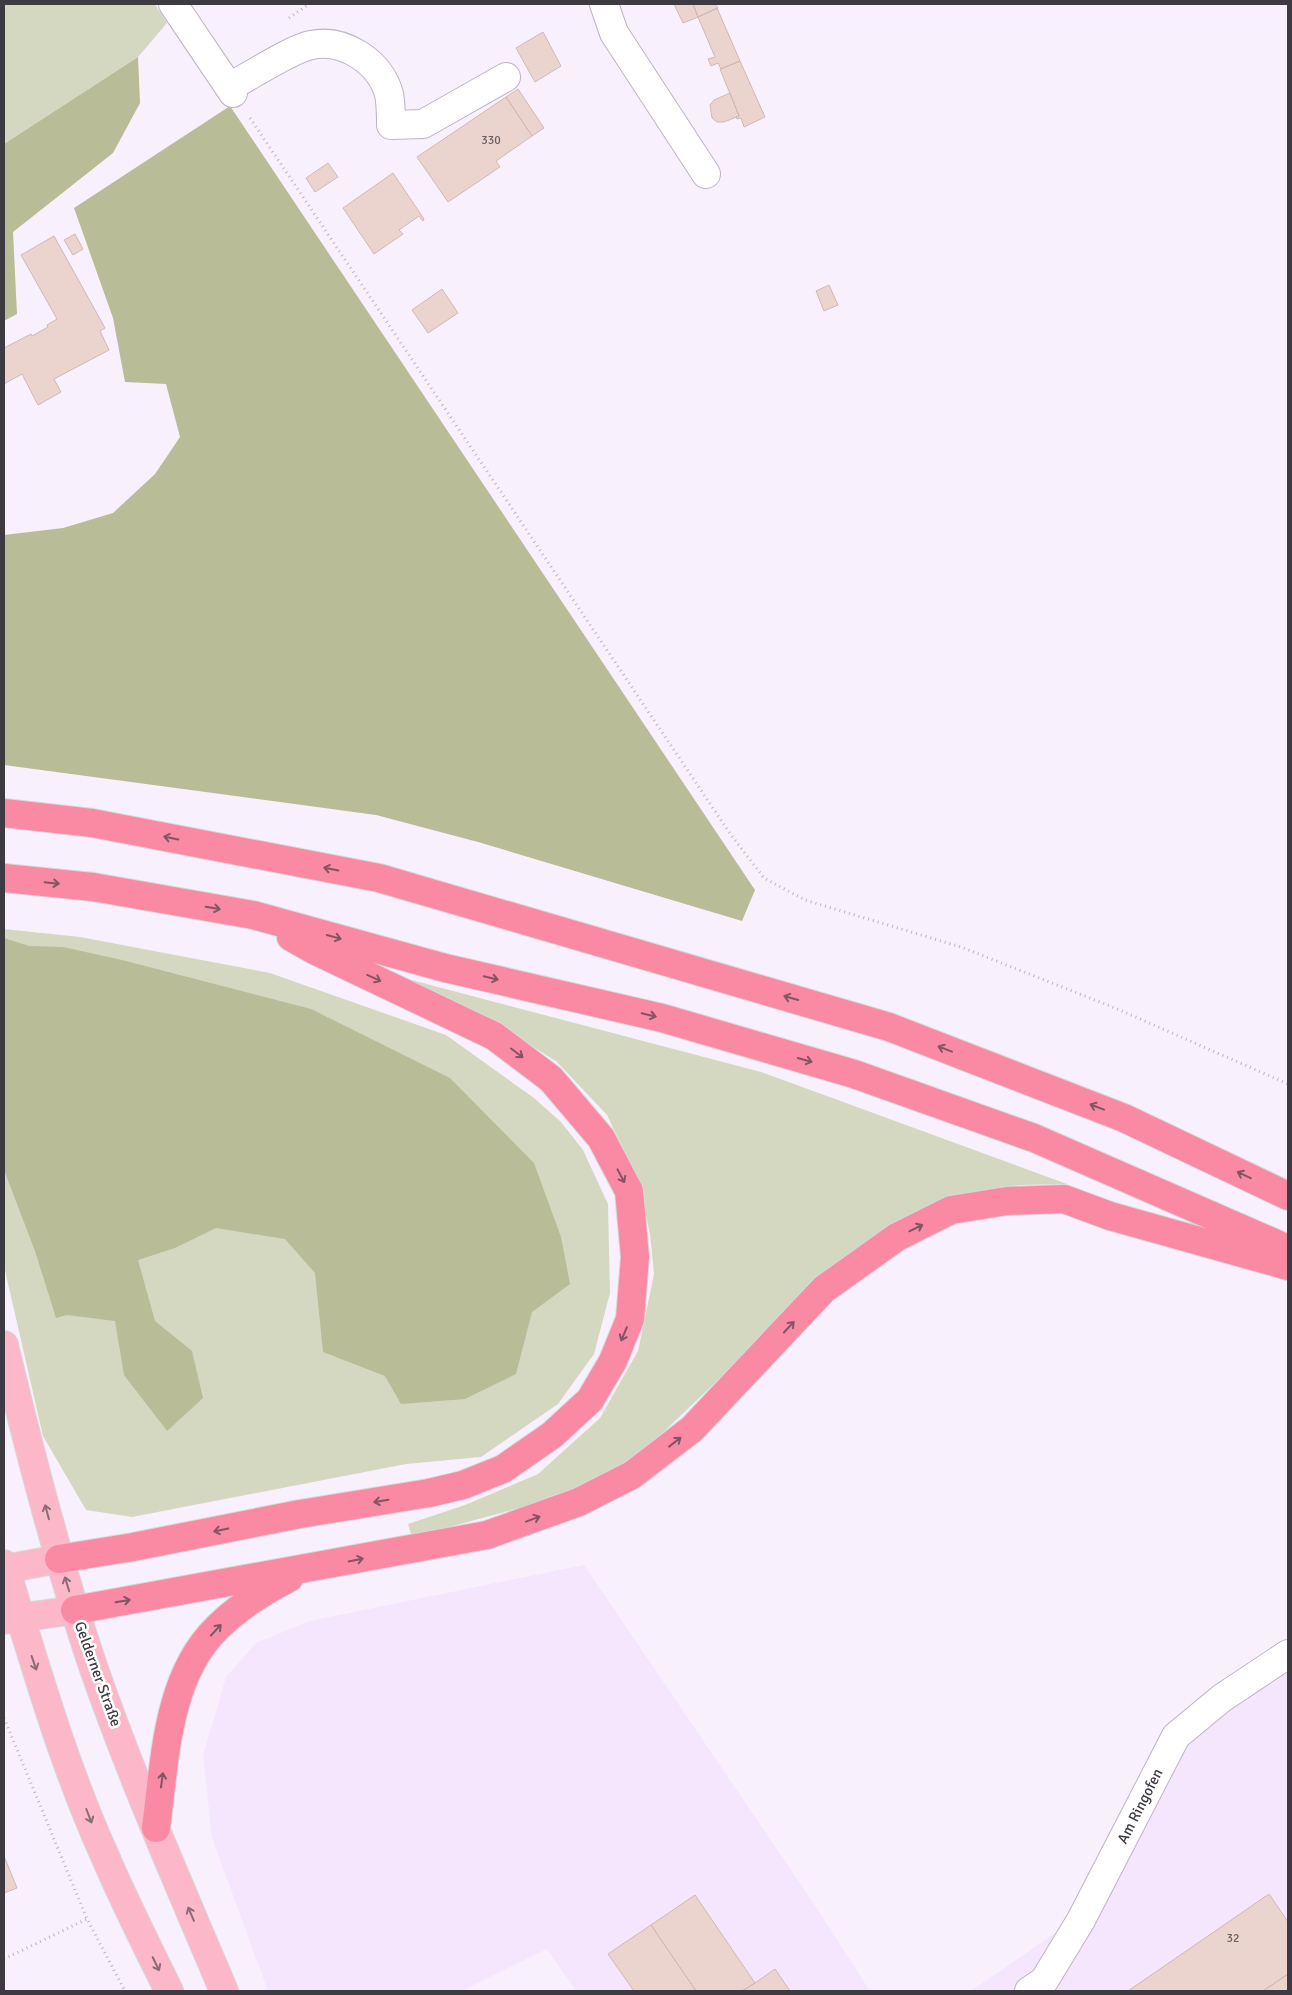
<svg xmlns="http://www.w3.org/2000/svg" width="1292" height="1995" font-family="Signika,sans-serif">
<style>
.built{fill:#f5e5fd}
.green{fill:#d5d8c0}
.forest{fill:#b8bc97}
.building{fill:#ebd4ce;stroke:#cfb9b3}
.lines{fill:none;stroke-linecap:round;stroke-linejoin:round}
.minor-casing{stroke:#beb3c4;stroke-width:30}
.major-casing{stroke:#d8d8d9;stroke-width:30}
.highway-casing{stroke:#d8d8d9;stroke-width:30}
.path{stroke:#bcb4c0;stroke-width:3;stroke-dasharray:1 4;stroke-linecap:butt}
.minor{stroke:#fff;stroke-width:28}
.major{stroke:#fcb8c8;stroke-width:28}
.highway{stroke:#fa89a3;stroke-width:28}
.oneway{stroke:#805663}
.oneway2{stroke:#8a6c77}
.labels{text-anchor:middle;stroke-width:5;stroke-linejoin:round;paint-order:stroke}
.number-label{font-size:12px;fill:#696064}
.street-label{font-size:15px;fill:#3e3a41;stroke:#fff}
</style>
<rect width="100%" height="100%" fill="#f9f0fe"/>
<!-- built -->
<path class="built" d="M584,1565L810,1898L870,1991H576L547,1949L461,1991H268L212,1838L203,1756L226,1677L256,1643L310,1621Z
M1288,1645V1991H971L1067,1925L1168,1726Z"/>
<!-- green -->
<path class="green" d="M4,4H155L167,23L138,57L4,144Z
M4,929L80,937L270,973L446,1035L534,1098L561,1122L583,1150L608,1204L610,1293L594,1354L558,1404L481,1457L406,1464L132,1517L86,1510L43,1436L4,1266Z
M400,977L761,1072L1067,1184L1020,1185L957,1195L883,1230L813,1285L718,1380L654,1441L586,1490L412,1537L408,1524L465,1505L538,1474L600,1418L638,1351L654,1274L650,1234L637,1178L607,1115L557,1062L486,1016Z"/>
<!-- forest -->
<path class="forest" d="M138,57L140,103L113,153L13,232L17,314L4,321V144Z
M230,106L755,890L742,921L478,842L376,815L4,765V535L63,528L113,513L155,474L180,437L166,384L125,382L113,318L74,208Z
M4,938L29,946L63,947L122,960L311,1009L450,1078L534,1163L561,1237L570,1284L532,1312L516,1374L465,1399L401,1404L385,1376L323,1352L315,1273L285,1239L216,1228L175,1248L138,1260L155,1321L192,1351L203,1398L167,1431L124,1375L115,1321L67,1315L56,1318L35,1251L4,1170Z"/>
<!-- building -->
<path class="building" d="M674,4H693L698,17L683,23Z
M693,4H715L718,8L698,17Z
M717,8L740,61L721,69L718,63L711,66L708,59L715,57L698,17Z
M543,32L561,66L535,82L516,48Z
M740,61L765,117L744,127L741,118L737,119L736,117L739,116L720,69Z
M518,89L544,128L532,136L506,97Z
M730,93L739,116L724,122H717L712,118L710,105L714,100Z
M506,97L532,136L496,161L500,167L448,202L417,157Z
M328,163L338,177L315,192L306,178Z
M393,173L424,219L423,221L419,216L399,230L403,234L374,254L343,208Z
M75,234L83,249L73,255L64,240Z
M54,236L105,328L100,331L109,350L54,379L61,392L38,405L22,374L4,384V348L31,334L32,336L48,327L47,325L57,319L21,255Z
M829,285L838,305L824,311L816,291Z
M442,289L458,313L428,333L412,310Z
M4,1856L17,1888L4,1893Z
M1269,1894L1288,1922V1974L1263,1991H1128Z
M695,1895L755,1983L742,1991H696L651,1925Z
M651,1925L696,1991H634L608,1954Z
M775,1969L790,1991H742L755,1983Z
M1288,1974V1991H1263Z"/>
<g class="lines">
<!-- minor casing -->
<g class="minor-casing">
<path id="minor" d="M173,4L233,93
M604,4L614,33L706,174
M229,87C249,77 291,49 311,45C344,38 380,62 389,94C391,104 391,114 391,125L423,124L506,77
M1029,1991L1044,1981L1081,1920L1176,1736L1222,1698L1288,1654"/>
</g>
<!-- major casing -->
<g class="major-casing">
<path id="major" d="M4,1345C30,1454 58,1563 94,1669C132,1778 179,1885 224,1991
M4,1564C34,1661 62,1761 104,1854C124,1901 147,1946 169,1991
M4,1569L59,1559
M4,1620L75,1610"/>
</g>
<!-- highway casing -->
<g class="highway-casing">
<path id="highway" d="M4,813L92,823L379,878L889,1027L1124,1118L1288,1196
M4,878L93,887L253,915L445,968L662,1018L854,1074L1034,1138L1288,1249
M59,1559L133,1547L300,1514L429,1493L463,1485L503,1469L552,1435L590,1400L613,1361L630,1319L635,1257L629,1191L601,1138L551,1079L494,1036L314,950L291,937
M75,1610L487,1535L579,1502L632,1475L692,1429L824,1289L897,1237L951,1210L1007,1201L1064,1199L1110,1216L1288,1266
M156,1828C165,1762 166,1678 217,1628C237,1608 264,1591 289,1578"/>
</g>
<!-- path -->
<path class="path" d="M289,18L309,4
M250,118L731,835L764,878L805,900L961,947L1115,1008L1288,1084
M4,1718L87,1919L125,1991
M4,1959L87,1919"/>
<!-- minor -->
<use href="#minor" class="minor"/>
<!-- major -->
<use href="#major" class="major"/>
<!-- highway -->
<use href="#highway" class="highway"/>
</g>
<!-- one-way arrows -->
<defs><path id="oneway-shaft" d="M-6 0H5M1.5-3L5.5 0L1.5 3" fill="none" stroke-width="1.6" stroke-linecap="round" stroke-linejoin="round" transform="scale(1.25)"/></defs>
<g class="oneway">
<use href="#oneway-shaft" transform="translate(171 838) rotate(-169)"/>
<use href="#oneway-shaft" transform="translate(331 869) rotate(-169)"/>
<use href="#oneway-shaft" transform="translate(52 883) rotate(6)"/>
<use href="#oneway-shaft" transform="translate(213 908) rotate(10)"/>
<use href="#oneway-shaft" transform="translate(334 937) rotate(15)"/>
<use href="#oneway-shaft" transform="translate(374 978) rotate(25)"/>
<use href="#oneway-shaft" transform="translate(491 978) rotate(13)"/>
<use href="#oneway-shaft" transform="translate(791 998) rotate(-164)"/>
<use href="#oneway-shaft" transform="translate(649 1015) rotate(13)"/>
<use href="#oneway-shaft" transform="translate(945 1049) rotate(-159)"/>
<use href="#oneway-shaft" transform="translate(517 1053) rotate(37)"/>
<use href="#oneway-shaft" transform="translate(805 1060) rotate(16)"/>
<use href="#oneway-shaft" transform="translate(1097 1107) rotate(-159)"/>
<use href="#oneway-shaft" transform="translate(1244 1175) rotate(-155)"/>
<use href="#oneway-shaft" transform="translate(621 1176) rotate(62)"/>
<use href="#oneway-shaft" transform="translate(916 1228) rotate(-26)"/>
<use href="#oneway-shaft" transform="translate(789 1327) rotate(-47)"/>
<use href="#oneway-shaft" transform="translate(624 1334) rotate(113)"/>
<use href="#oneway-shaft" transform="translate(675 1442) rotate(-38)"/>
<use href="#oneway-shaft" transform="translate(381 1501) rotate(171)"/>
<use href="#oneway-shaft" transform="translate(533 1519) rotate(-20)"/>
<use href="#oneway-shaft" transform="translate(221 1530) rotate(169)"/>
<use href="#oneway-shaft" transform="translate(356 1560) rotate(-11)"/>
<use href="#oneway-shaft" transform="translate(123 1601) rotate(-10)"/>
<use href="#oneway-shaft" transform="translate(216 1630) rotate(-47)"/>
<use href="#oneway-shaft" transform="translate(162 1780) rotate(-82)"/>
</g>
<g class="oneway2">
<use href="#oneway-shaft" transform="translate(47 1512) rotate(-105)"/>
<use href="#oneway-shaft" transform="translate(67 1584) rotate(-107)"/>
<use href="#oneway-shaft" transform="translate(34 1663) rotate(71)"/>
<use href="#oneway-shaft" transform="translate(89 1816) rotate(69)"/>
<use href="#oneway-shaft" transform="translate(191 1914) rotate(-113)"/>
<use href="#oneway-shaft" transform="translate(156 1964) rotate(64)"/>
</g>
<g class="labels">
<!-- number labels -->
<g class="number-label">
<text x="491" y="144">330</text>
<text x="1233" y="1942">32</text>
</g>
<!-- street labels -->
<g class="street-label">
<text transform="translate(98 1674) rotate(70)" y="5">Gelderner Straße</text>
<text transform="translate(1140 1806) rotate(-63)" y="5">Am Ringofen</text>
</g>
</g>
<!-- border -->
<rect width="1292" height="1995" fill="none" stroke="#3e3a41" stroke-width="10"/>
</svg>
